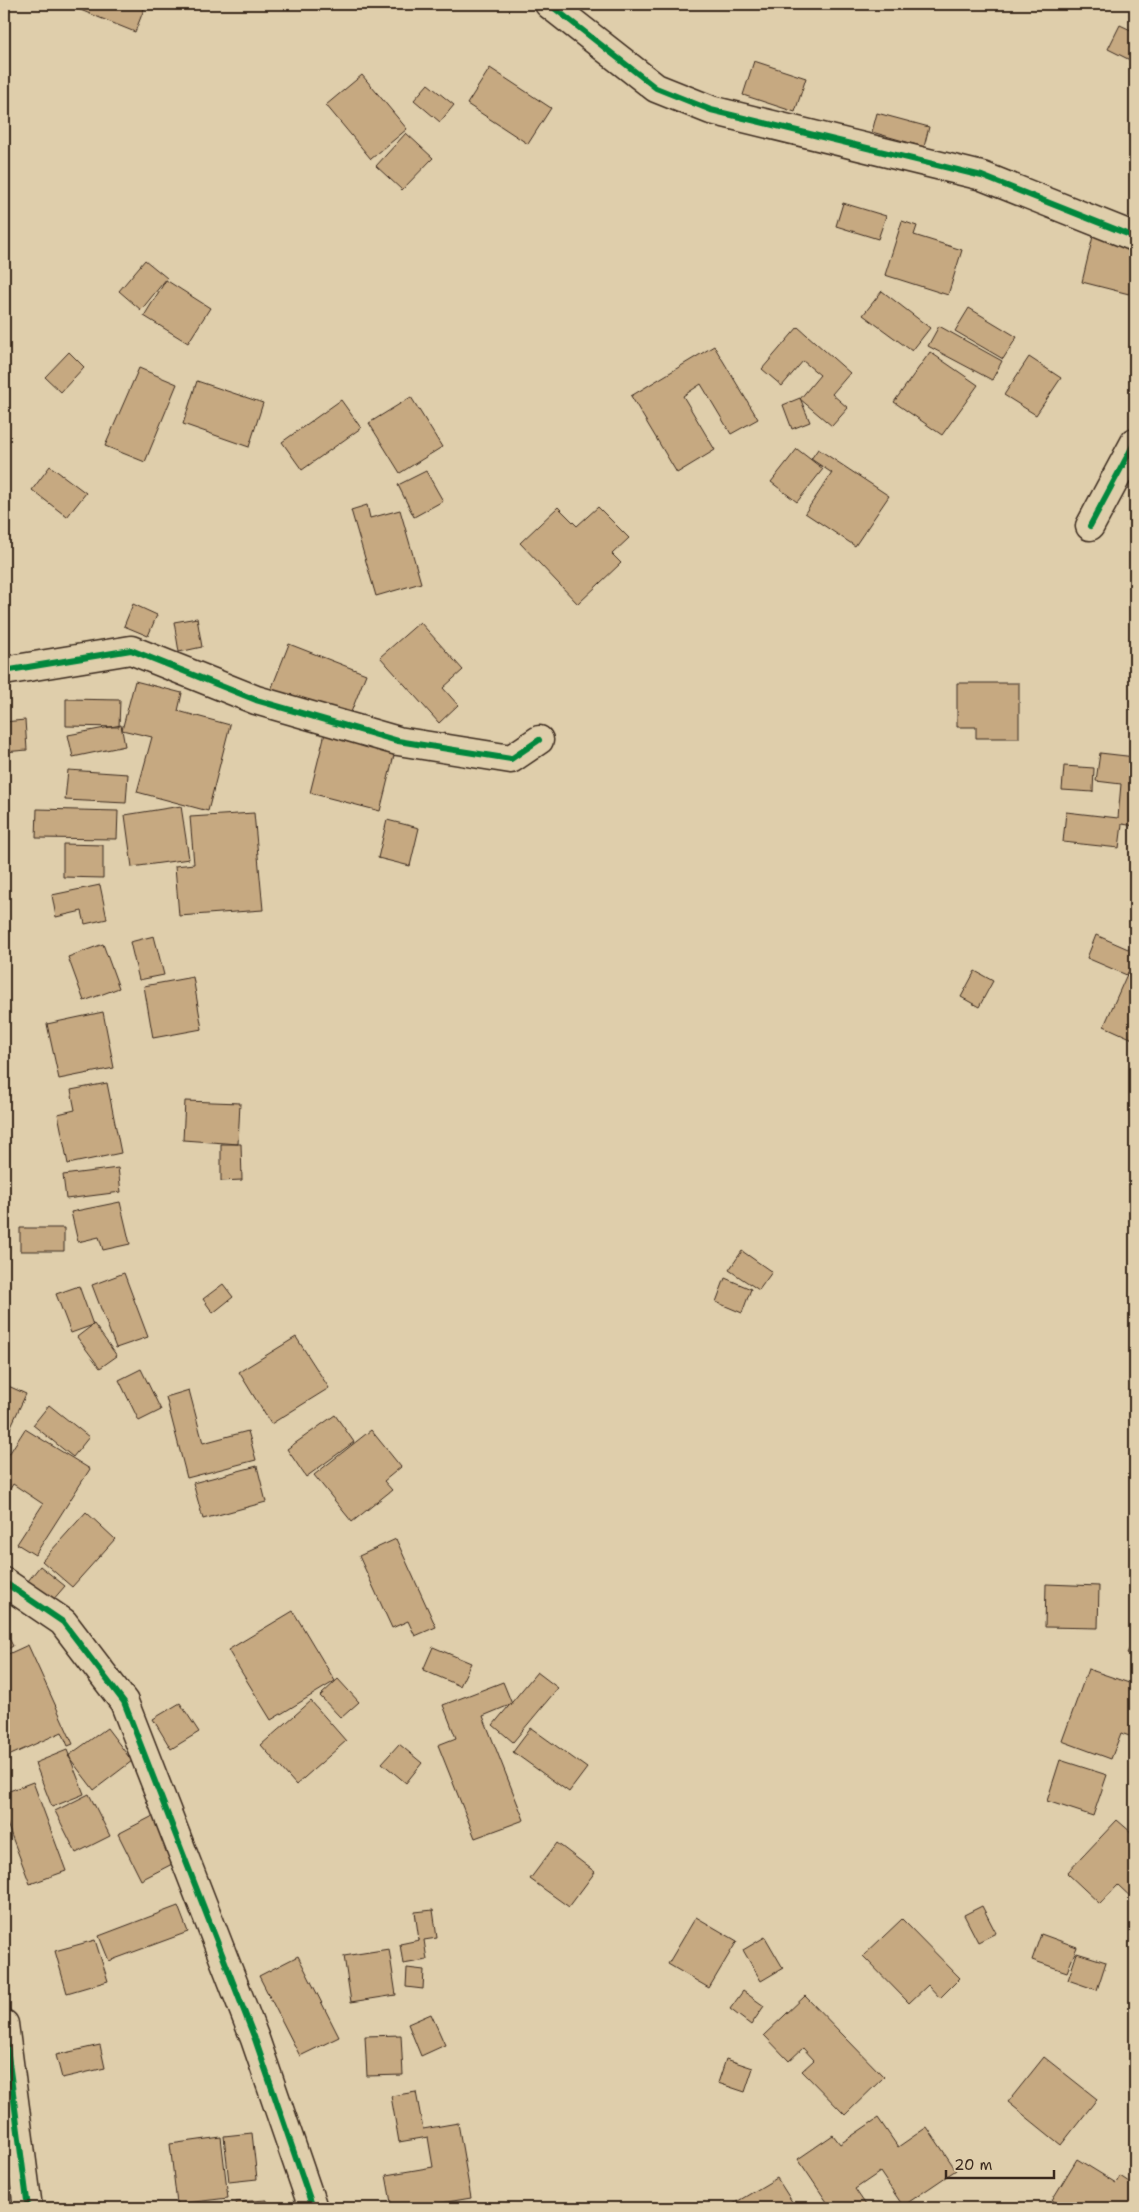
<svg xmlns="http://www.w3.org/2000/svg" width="1139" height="2212" font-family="'Shantell Sans',sans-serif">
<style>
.building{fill:#c6a981;stroke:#3b2a1e}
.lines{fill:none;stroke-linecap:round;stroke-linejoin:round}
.minor-casing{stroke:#3b2a1e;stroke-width:31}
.minor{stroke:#dfceab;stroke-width:28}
.cycleway-casing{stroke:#dfceab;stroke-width:9}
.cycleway{stroke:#00873e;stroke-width:6}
</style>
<rect width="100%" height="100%" fill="#dfceab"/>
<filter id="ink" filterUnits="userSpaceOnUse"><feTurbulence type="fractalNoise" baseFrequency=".02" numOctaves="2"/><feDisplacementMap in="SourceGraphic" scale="10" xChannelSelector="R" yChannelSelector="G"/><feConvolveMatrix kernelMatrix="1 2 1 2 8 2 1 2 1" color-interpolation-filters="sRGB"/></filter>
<g filter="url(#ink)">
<!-- building -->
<path class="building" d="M75,4H146L135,32L73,7Z
M1120,25L1135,32L1134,62L1108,49Z
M754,61L806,78L795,112L743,95Z
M490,68L551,108L528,144L467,104Z
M362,75L407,129L371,159L326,105Z
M428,84L454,105L440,122L414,100Z
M877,113L929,127L924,147L872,132Z
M406,133L433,158L402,190L376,166Z
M843,203L886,216L878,239L836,226Z
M902,221L917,226L914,235L962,250L948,295L885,275Z
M1094,232L1135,243V270L1129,294L1082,282Z
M145,260L167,278L141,310L119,291Z
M166,280L210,308L188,343L144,316Z
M882,291L930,328L912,351L863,315Z
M969,308L1017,337L1003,359L955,331Z
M939,326L1002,361L992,380L928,346Z
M798,327L850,373L832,394L848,408L832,426L800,399L820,375L803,361L782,386L762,369Z
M714,346L758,419L731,434L701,384L683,396L715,450L677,473L631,396Z
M69,352L84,367L61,392L45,377Z
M930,352L978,385L942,435L894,402Z
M1029,357L1061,378L1036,415L1004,395Z
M139,368L177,384L145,462L105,446Z
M197,381L263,403L249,447L183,424Z
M411,397L442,447L400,473L369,423Z
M800,398L810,422L792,429L783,405Z
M341,400L361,428L302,470L282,442Z
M797,449L823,469L797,502L771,482Z
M818,449L889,496L855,546L805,513L832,473L811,459Z
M50,466L86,493L67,517L32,490Z
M426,471L443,501L414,517L398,485Z
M367,505L370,518L400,510L421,583L376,596L351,510Z
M558,507L577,526L598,507L629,538L612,554L621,563L578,604L520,543Z
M133,604L157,615L148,636L124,626Z
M197,618L202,647L179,652L174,622Z
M420,622L463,670L443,688L458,705L439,723L380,657Z
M289,644L366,674L346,725L269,695Z
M135,681L182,693L178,711L230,725L208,811L137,792L152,737L122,730Z
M957,683H1019V738H976V727H957Z
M66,699L120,700L119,727L66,726Z
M25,720L27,750L4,752V722Z
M121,725L125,746L73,757L68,735Z
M325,733L395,751L380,811L310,793Z
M1100,753L1135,757V826L1122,824L1119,848L1063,842L1066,812L1118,818L1121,784L1096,781Z
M1064,766L1094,768L1093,792L1062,790Z
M68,770L128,774L126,803L65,800Z
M4,787L9,807L4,808Z
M181,806L189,859L132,867L125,815Z
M37,809L118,811L117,839L36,838Z
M254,813L263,910L179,916L175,866L194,864L190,817Z
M387,820L419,828L410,866L378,858Z
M63,844L103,845V878L63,877Z
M100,885L107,919L85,924L82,911L56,917L52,895Z
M1096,935L1135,952V961L1129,976L1087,958Z
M154,936L164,975L139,980L130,942Z
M103,944L119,988L84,1001L68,957Z
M975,971L993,981L979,1007L961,997Z
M1128,972L1135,975V1040L1104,1026Z
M193,977L202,1029L153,1038L144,986Z
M103,1012L114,1068L59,1079L47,1024Z
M107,1083L121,1153L68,1164L58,1114L75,1110L71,1090Z
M185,1101L240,1103L238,1144L183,1140Z
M221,1144H241L242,1180L221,1181Z
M118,1168L121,1192L66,1199L63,1175Z
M120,1202L130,1244L103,1250L99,1237L78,1242L71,1212Z
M20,1228H64V1251H20Z
M742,1251L772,1272L759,1290L729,1270Z
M124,1273L148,1337L116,1348L92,1285Z
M725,1278L751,1289L742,1313L716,1302Z
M223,1284L233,1297L213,1313L203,1299Z
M79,1286L93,1325L71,1333L56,1294Z
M94,1324L117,1356L100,1368L77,1337Z
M296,1337L329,1388L271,1424L239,1372Z
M141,1369L161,1410L139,1421L119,1380Z
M4,1384L26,1394L5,1439L4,1438Z
M189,1390L203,1443L248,1431L256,1460L187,1478L166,1397Z
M49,1405L89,1437L73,1457L33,1425Z
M335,1415L354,1442L306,1477L287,1449Z
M25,1429L90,1469L35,1555L17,1544L43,1504L13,1484L4,1499V1462Z
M371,1430L401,1467L384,1481L392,1490L352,1522L314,1475Z
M257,1466L266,1502L203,1519L193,1483Z
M86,1512L115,1539L72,1587L42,1561Z
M396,1539L436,1627L415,1636L408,1621L392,1628L359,1556Z
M40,1566L65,1586L52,1601L28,1581Z
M1046,1584L1099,1586L1098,1628L1045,1627Z
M293,1611L335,1681L271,1720L228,1650Z
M4,1629L13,1646L4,1651Z
M1135,1638V1658L1127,1653Z
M28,1645L73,1744L68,1746L62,1732L4,1758V1656Z
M433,1647L471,1663L460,1686L423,1670Z
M1088,1669L1135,1685V1738L1121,1733L1111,1759L1062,1741Z
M537,1672L558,1688L513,1742L493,1725Z
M338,1679L359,1702L341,1718L320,1696Z
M503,1682L512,1704L483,1716L524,1820L475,1838L438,1745L456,1738L443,1705Z
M311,1701L346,1741L296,1785L261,1745Z
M180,1703L199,1732L171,1749L153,1719Z
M107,1728L132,1761L94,1790L68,1756Z
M531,1728L587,1768L569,1792L513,1752Z
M399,1744L422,1763L406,1783L382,1763Z
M67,1750L84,1794L52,1807L35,1763Z
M1060,1760L1107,1775L1093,1816L1047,1801Z
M33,1782L66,1871L30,1884L4,1816V1793Z
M89,1794L110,1836L76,1853L55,1811Z
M153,1816L176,1862L141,1880L118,1834Z
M1117,1820L1132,1833L1135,1829V1901L1118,1885L1100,1904L1067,1873Z
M557,1843L595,1872L569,1907L530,1879Z
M178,1906L188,1932L109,1961L99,1936Z
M982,1906L996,1933L978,1942L964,1915Z
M433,1910L437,1938L424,1940L427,1960L403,1964L400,1944L419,1940L415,1912Z
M696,1917L737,1941L709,1988L668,1964Z
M902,1919L960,1978L940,1998L928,1985L909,2003L863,1956Z
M1041,1934L1077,1947L1067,1972L1032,1960Z
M765,1937L783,1968L761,1981L743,1950Z
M95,1940L108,1981L67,1993L55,1951Z
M389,1949L396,1995L351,2002L344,1956Z
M1077,1953L1106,1962L1097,1990L1068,1980Z
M298,1956L339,2037L300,2056L259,1976Z
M407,1968L424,1970L423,1989L406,1987Z
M743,1991L764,2006L751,2025L730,2009Z
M805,1996L884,2077L845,2115L802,2071L814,2060L803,2048L789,2061L764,2035Z
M431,2014L445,2045L421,2056L408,2024Z
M401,2035L403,2075L367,2076L365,2036Z
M100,2045L105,2068L62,2078L56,2055Z
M1044,2057L1097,2099L1061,2145L1008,2102Z
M726,2059L753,2068L745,2092L718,2083Z
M416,2092L423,2129L458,2123L471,2198L412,2208H392L386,2175L433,2167L428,2137L399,2142L391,2096Z
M878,2118L898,2147L927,2127L956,2170L903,2206L880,2172L855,2189L868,2208H831L798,2159L833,2135L840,2144Z
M252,2133L257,2179L229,2182L224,2136Z
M221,2137L228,2198L177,2204L170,2144Z
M1077,2159L1116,2183L1120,2176L1135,2186V2208H1066L1052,2200Z
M777,2178L796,2208H729L728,2207Z
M267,2200V2208H236V2202Z
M207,2203L208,2208H182Z
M885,2203L890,2208H880Z"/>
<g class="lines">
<!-- minor casing -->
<g class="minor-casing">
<path id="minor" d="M549,4L656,88L711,110L982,176L1135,237
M1090,526L1135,442
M4,671L131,650L256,700L398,741L511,759L539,740
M4,1582L63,1622L124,1702L255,2039L313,2208
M4,2024L28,2208"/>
</g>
<!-- minor -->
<use href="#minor" class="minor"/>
<!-- cycleway casing -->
<g class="cycleway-casing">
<path id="cycleway" d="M549,4L656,88L711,110L982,176L1135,237
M1090,526L1135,442
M4,671L131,650L256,700L398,741L511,759L539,740
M4,1582L63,1622L124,1702L255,2039L313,2208
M4,2024L28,2208"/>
</g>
<!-- cycleway -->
<use href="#cycleway" class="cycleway"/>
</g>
</g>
<!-- margin -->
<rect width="1139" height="2212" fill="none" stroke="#dfceab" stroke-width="20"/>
<rect x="10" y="10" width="1119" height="2192" fill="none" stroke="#3b2a1e" stroke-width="2" filter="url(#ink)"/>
<!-- scale -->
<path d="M946 2170v8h108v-8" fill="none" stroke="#3b2a1e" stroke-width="2.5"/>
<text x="954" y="2170" font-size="15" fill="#3b2a1e" stroke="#dfceab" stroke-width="4" paint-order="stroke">20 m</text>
</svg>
